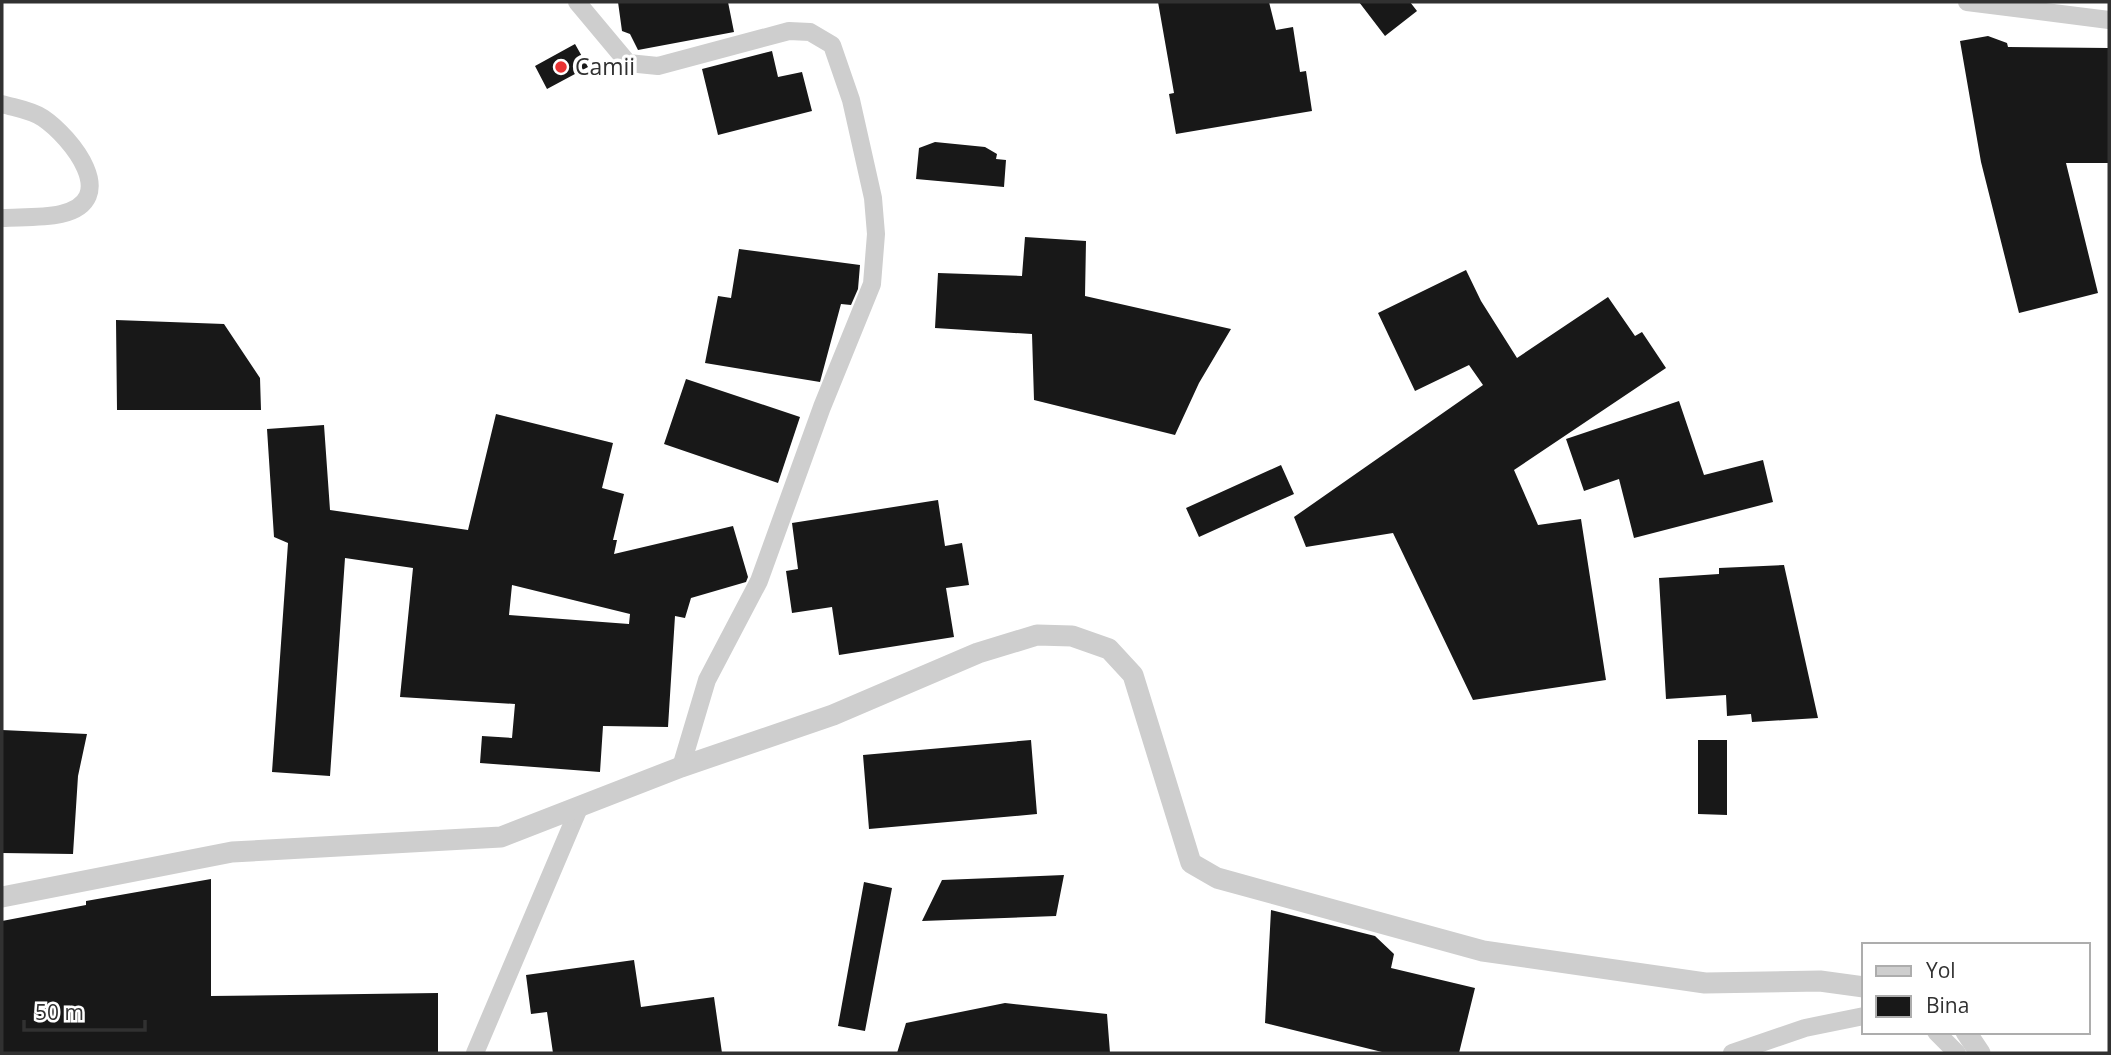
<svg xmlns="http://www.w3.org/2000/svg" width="2111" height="1055" font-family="'Open Sans',sans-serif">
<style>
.building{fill:#181818;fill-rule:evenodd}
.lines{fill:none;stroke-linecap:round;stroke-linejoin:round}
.minor{stroke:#cecece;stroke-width:18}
.tertiary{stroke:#cecece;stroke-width:21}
.poi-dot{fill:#e93232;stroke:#fff;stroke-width:2.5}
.labels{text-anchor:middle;stroke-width:7;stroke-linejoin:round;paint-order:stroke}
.poi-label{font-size:23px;fill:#313131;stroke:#fff;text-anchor:start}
</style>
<rect width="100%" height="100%" fill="#fff"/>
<!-- building -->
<path class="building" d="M618,2H728L734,32L638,50L630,34L622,31Z
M1158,2H1269L1276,30L1293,27L1300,72L1306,71L1312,111L1176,134L1169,94L1174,93Z
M1359,2H1410L1417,11L1385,36Z
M1988,36L2007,43L2008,47L2109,48V163H2066L2098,293L2019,313L1981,162L1960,41Z
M575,44L588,67L547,89L535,66Z
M772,51L778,77L802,72L812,111L718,135L702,69Z
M935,142L985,147L997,154L996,159L1006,160L1004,187L916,179L919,148Z
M1025,237L1086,241L1085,296L1231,329L1199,383L1175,435L1034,400L1032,334L935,328L938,273L1022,276Z
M739,249L860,265L858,289L851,305L841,304L820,382L705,363L718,296L731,298Z
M1466,270L1481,301L1517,358L1608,297L1635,336L1642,332L1666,368L1514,470L1538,525L1581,519L1606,680L1473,700L1393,533L1306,547L1294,517L1483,385L1469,365L1415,391L1378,313Z
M116,320L224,324L260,378L261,410H117Z
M686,379L800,417L778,483L664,444Z
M1679,401L1704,475L1763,460L1773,502L1634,538L1619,479L1584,491L1566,439Z
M496,414L613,443L602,488L624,494L613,540H617L614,554L733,526L748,577L746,582L691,598L685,618L675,616L668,727L603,726L600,772L480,763L482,736L512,738L515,704L400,697L413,568L345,558L330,776L272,772L288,543L274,537L267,429L324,425L330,510L468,530ZM512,585L630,614L629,624L509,615Z
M1281,465L1294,494L1199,537L1186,508Z
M938,500L945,546L962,543L969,585L946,588L954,637L839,655L832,607L792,613L786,571L798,569L792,523Z
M1784,565L1818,718L1752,722L1751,714L1727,716L1726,695L1666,699L1659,578L1719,574V568Z
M2,730L87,734L78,776L73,854L2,853Z
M1031,740L1037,814L869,829L863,755Z
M1698,740H1727V815L1698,814Z
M1064,875L1056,916L922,921L942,880Z
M211,879V996L438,993V1053H2V921L86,905V901Z
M864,882L892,888L865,1031L838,1026Z
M1271,910L1375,936L1394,954L1391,968L1475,988L1459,1053H1386L1265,1023Z
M634,960L641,1007L714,997L722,1053H553L547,1012L531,1014L526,975Z
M1005,1003L1107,1014L1110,1053H897L906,1023Z"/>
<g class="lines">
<!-- minor -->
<path class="minor" d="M577,2L628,63L658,66L789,31L810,32L832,45L851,100L873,198L876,234L872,284L822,407L759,581L707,680L681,767
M1967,2L2109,20
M2,104C15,108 31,110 43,118C71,137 122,200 61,214C42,218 21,217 2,218
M1936,1032L1957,1053
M475,1053L579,808
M1732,1053L1805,1028L1864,1016"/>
<!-- tertiary -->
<path class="tertiary" d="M2,897L232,852L501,837L681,767L833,715L978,653L1037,635L1072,636L1109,649L1133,675L1191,863L1217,878L1483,951L1705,983L1820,981L1864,987
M1966,1032L1980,1053"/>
</g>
<!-- markers -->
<circle class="poi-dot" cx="561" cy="67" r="7"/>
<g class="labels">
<!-- poi labels -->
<g class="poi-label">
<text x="575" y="75">Camii</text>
</g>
</g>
<!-- border -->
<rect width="2111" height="1055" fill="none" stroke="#313131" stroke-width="7"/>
<!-- legend -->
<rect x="1862" y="943" width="228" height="91" fill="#ffffff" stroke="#adadad" stroke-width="2"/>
<rect x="1876" y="966" width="35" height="10" fill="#cecece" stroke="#adadad" stroke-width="2"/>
<text x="1926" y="978" font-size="21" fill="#313131">Yol</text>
<rect x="1876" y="996" width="35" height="21" fill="#181818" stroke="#adadad" stroke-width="2"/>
<text x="1926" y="1013" font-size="21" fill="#313131">Bina</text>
<!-- scale -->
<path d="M24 1020v10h121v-10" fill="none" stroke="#313131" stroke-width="3.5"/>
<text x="35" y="1020" font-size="21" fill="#313131" stroke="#ffffff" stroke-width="5" paint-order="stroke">50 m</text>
</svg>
